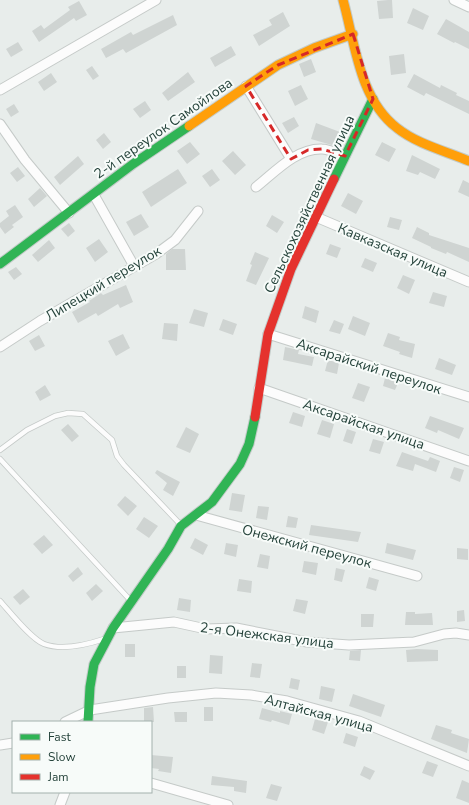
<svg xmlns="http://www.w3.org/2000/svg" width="469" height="805" font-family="'Nunito Sans',sans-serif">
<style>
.building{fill:#cfd4d2}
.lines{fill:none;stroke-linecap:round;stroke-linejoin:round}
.lane-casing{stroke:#c5cac8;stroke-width:6}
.street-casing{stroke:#c5cac8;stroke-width:11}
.fast-casing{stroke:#c3cbc8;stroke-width:11}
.slow-casing{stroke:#c3cbc8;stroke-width:11}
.jam-casing{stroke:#c3cbc8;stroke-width:11}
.lane{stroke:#fcfcfc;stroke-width:4.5}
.street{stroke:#fcfcfc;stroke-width:9}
.fast{stroke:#30b455;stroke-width:9}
.slow{stroke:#ff9f0a;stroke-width:9}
.jam{stroke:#e5322d;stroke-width:9}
.marked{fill:none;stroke:#d62828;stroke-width:3;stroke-dasharray:8 5;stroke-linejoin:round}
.labels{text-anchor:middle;stroke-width:4;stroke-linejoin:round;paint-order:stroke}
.street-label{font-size:14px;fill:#24423a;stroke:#f7fbf9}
</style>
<rect width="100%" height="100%" fill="#e8edeb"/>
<!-- building -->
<path class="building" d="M388,0H392L393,18L379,19L377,1Z
M79,1L87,15L76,21L74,18L39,42L32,31L41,25L44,29L70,10L68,7Z
M413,8L429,16L423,30L407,23Z
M283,12L290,26L259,46L253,35L272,25L269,20Z
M173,15L177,25L126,53L123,49L106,58L101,49L131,32L133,35Z
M446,19L469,32V49L455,42L454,43L437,34Z
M18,42L23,50L11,57L6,49Z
M231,46L236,55L215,67L210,58Z
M404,54L406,73L391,75L389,56Z
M311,59L316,72L304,77L299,64Z
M92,66L99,76L93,80L86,70Z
M188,72L195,82L168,101L162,93Z
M51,73L57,82L44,91L38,82Z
M414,74L440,88L441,85L457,93L456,95L469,101V114L426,93L424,96L407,87Z
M301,85L308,99L295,106L288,91Z
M145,101L151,110L140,118L133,109Z
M14,104L19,112L11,117L6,109Z
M294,117L299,126L288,133L282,123Z
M316,123L340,132L335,146L311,139Z
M104,133L111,142L103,149L96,140Z
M190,142L200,154L187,164L177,151Z
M382,142L396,149L389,162L375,155Z
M233,151L246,165L235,175L222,161Z
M412,155L440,169L435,179L420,172L418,175L406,171Z
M78,156L84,164L60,185L54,177Z
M18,167L25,176L17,182L10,173Z
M178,169L187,183L151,207L142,192Z
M212,169L220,180L210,187L202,176Z
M463,180L469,183V197L458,192Z
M40,188L47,196L34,207L28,199Z
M348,193L363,201L356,214L341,206Z
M15,205L23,217L12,225L14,227L5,234L0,227V223L9,216L6,211Z
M141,214L149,227L134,236L126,222Z
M272,215L284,222L277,233L266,226Z
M390,217L402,220L399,230L387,227Z
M69,223L75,231L68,237L61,229Z
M417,227L429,233V235L469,248V262L447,252L446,254L431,248V247L412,238Z
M99,239L108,252L95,262L86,248Z
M49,240L55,248L38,262L32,255Z
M330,244L341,248L337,258L326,254Z
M172,249H185L186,270H166V254Z
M255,252L269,258L256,285L246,281L252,265L250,264Z
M365,258L377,263L373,272L361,267Z
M16,267L22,274L14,280L8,272Z
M403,275L415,280L409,294L397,288Z
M126,285L133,302L120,308L118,304L98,316L96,313L78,323L72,312L90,302L89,301L101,293L103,295Z
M433,292L447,296L444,307L429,303Z
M305,306L319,311L316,323L302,318Z
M194,309L208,313L204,327L189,323Z
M353,316L370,323L365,336L348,329Z
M223,319L237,324L233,335L219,330Z
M334,320L344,324L340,334L329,331Z
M164,323L178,324L177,341L162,339Z
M388,333L400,337L399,340L415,344L412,358L399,354L400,352L383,346Z
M123,334L130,348L116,356L108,341Z
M39,335L45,346L35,351L29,341Z
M285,347L299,350L298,354L314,357L312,366L283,360Z
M439,358L456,365L452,375L435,369Z
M328,360L339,363L337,374L325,371Z
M385,378L398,383L395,390L383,386Z
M358,383L370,387L364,402L352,398Z
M45,385L51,395L40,401L35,392Z
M293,412L305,416L302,427L289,423Z
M430,416L464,428L459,439L438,430L437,433L425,428Z
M322,420L334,424L330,438L317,434Z
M68,424L79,436L72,442L61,430Z
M186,427L199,434L190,453L176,447Z
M347,429L356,432L352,444L343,441Z
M373,439L384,442L380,454L369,451Z
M402,452L428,461L430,457L440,461L436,472L415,464L413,471L396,466Z
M454,467L464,470L460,482L450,478Z
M157,470L180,482L173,496L163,490L167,483L155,473Z
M232,493L245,495L242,512L229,510Z
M125,496L137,506L128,516L117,505Z
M258,506L269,507L267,520L256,518Z
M288,516L298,518L296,528L286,527Z
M144,517L158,526L149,538L136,529Z
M311,525L361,532L358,542L309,535Z
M44,535L53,545L42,554L33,544Z
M195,538L208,545L203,555L190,548Z
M226,543L238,545L236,557L224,554Z
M387,543L416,550L413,560L385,553Z
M457,548L468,549V560L457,559Z
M260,554L270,556L268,569L257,567Z
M304,561L318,563L316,575L302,572Z
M78,567L83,574L73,582L68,576Z
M336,568L345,570L342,582L334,580Z
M369,577L379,580L376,591L366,588Z
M239,579L252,581L251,593L237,591Z
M96,584L103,591L92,601L86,593Z
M23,589L30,597L20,605L13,597Z
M179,598L191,600L190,612L177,610Z
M296,599L308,601L305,614L293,611Z
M464,610L465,621L457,622V611Z
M406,612H415V614L432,613L433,625H405Z
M361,614H374L373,627H361Z
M125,644H135V657H125Z
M417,649L438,650V661L407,662L406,650Z
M361,650L360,661L349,660L350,651Z
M210,655L223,656L222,674L209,673Z
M252,663L262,664L260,678L250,677Z
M177,666H186V678H177Z
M291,678L300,680L298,690L289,688Z
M321,686L335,689L332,702L319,699Z
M353,694L385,705L381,717L349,706Z
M153,707L154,722H144V708Z
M204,707H213V721H204Z
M262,708L280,713V711L292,714L289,725L272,720L271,722L259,719Z
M174,712H187V722H175Z
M315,719L328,722L324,734L312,730Z
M436,725L452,730L451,733L469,739L467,753L431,739Z
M346,733L358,737L355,747L343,743Z
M151,755L173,757L171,773L158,771L159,769L151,768Z
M427,761L438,765L433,777L422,773Z
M364,766L375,771L370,780L360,775Z
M212,776L247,781L246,793L234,791V787L211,785Z
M462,780L469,783V803L456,798Z
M271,784L282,787L277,801L266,798Z"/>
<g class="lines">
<!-- lane casing -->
<g class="lane-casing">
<path id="lane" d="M0,450L27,430L55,416L68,413L83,414L112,440L117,456L124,465L180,524
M0,459L131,601
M0,601C10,612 31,639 44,644C63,651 86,645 104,639"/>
</g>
<!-- street casing -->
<g class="street-casing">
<path id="street" d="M454,0L469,7
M246,86L291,159
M0,90L156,0
M0,124L25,160L69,213
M256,187C274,173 296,148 322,149C329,149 338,154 345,156
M94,195L134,266
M316,217L469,282
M268,334L469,397
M0,347L40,321L156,254L175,240L198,211
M259,388L469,461
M196,515L417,576
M113,628L174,622L206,629L236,628L307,642L349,645L414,642L444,634L456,633L469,635
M65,722L90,710L168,698L216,693L251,695L287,701L359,721L469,766
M0,745L13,743
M151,783L228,805
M60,805L65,792"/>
</g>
<!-- fast casing -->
<g class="fast-casing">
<path id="fast" d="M334,179L373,99
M0,264L133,164L189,126
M88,722L90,687L94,664L113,628L168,549L181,526L212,502L240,464L249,444L255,417"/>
</g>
<!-- slow casing -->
<g class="slow-casing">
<path id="slow" d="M343,0C355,43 359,99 397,128C417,144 445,151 469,161
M189,126L278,65L314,48L353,34"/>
</g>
<!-- jam casing -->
<g class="jam-casing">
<path id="jam" d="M255,417L268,334L291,269L334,179"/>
</g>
<!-- lane -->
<use href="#lane" class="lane"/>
<!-- street -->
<use href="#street" class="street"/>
<!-- fast -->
<use href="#fast" class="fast"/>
<!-- slow -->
<use href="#slow" class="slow"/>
<!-- jam -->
<use href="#jam" class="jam"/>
</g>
<!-- marked area -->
<path class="marked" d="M353,34L373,99L345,156L322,149L308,150L291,159L246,86L278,65Z"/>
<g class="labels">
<!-- street labels -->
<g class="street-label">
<text transform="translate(163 128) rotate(-35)" y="5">2-й переулок Самойлова</text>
<text transform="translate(309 204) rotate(-65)" y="5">Сельскохозяйственная улица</text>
<text transform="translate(393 250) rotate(23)" y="5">Кавказская улица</text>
<text transform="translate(103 283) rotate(-31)" y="5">Липецкий переулок</text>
<text transform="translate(369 366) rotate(18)" y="5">Аксарайский переулок</text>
<text transform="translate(364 424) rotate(19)" y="5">Аксарайская улица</text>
<text transform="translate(307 546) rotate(15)" y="5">Онежский переулок</text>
<text transform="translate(267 635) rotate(7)" y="5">2-я Онежская улица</text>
<text transform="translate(319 713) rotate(15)" y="5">Алтайская улица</text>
</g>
</g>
<!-- legend -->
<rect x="12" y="721" width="140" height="72" fill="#f7fbf9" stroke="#a3b1ad"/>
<rect x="20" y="734" width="20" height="6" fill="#30b455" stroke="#a3b1ad"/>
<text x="48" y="741" font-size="12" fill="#24423a">Fast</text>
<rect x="20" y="754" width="20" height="6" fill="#ff9f0a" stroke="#a3b1ad"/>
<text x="48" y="761" font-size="12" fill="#24423a">Slow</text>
<rect x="20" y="774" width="20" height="6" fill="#e5322d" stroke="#a3b1ad"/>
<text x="48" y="781" font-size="12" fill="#24423a">Jam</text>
</svg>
